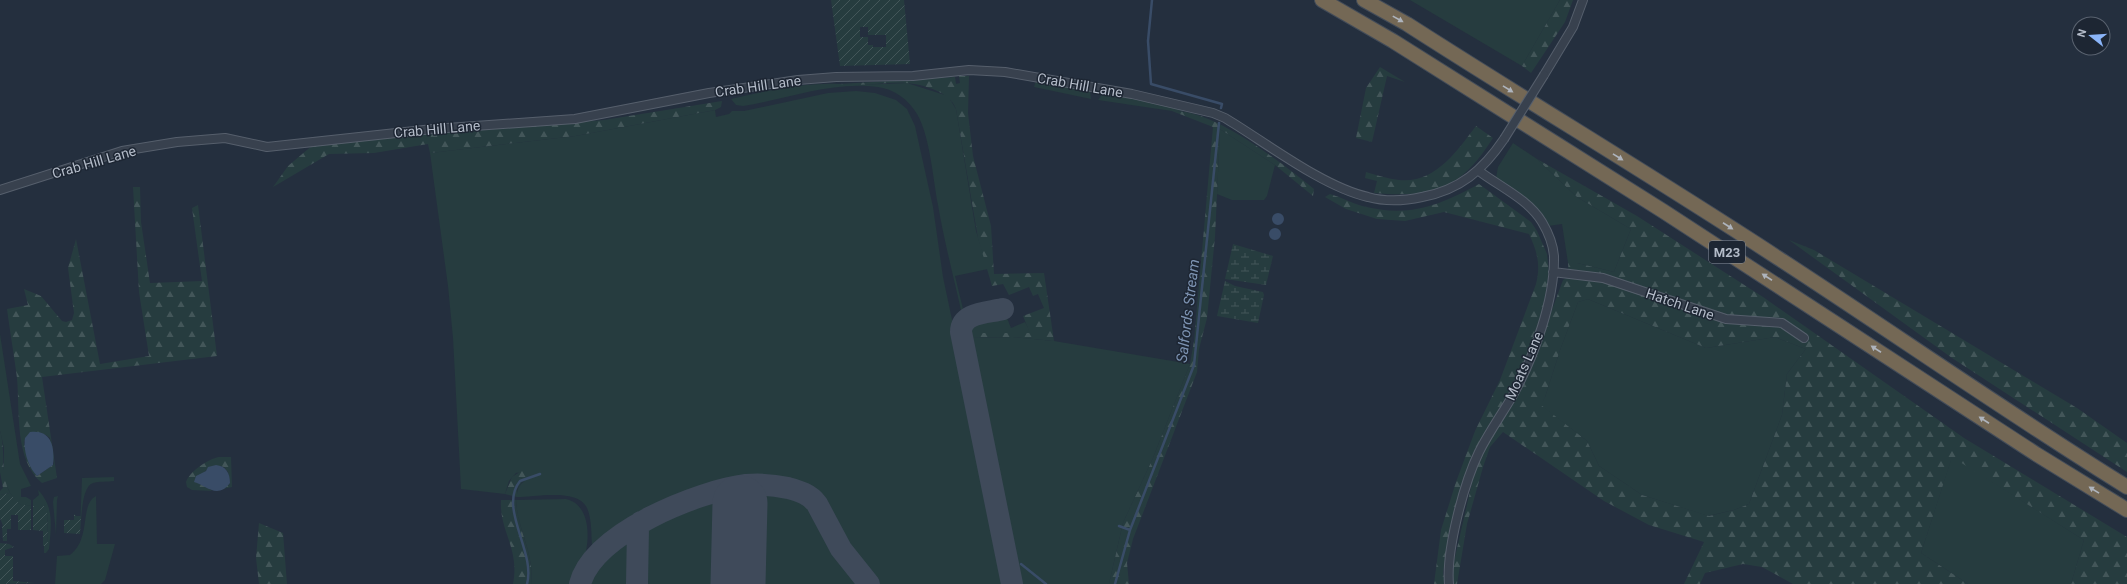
<svg xmlns="http://www.w3.org/2000/svg" width="2127" height="584" font-family="Roboto,sans-serif">
<style>
.green{fill:#263c3f}
.forest{fill:url(#forest-firs);fill-rule:evenodd}
.wetland{fill:url(#wetland-marsh)}
.garden{fill:url(#garden-furrows);fill-rule:evenodd}
.water{fill:#394c67}
.lines{fill:none;stroke-linecap:round;stroke-linejoin:round}
.stream{stroke:#394c67;stroke-width:2.5}
.taxiway{stroke:#3f4a5a;stroke-width:22}
.runway{stroke:#3f4a5a;stroke-width:55}
.minor-casing{stroke:#565f6c;stroke-width:10}
.motorway-casing{stroke:#434c59;stroke-width:16}
.minor{stroke:#38414e;stroke-width:8}
.motorway{stroke:#746855;stroke-width:14}
.minor-bridge-casing{stroke:#565f6c;stroke-width:10;stroke-linecap:butt}
.minor-bridge{stroke:#38414e;stroke-width:8}
.oneway{fill:#aeb4bd}
.labels{text-anchor:middle;stroke-width:3;stroke-linejoin:round;paint-order:stroke}
.shield{fill:#1d2633;stroke:#878f9c;stroke-width:1}
.shield-label{font-size:13px;font-weight:bold;fill:#b4bcc9}
.street-label{font-size:14px;fill:#b4bcc9;stroke:#1d2633}
.water-label{font-size:15px;font-style:italic;fill:#7c92b1;stroke:#1d2633}
</style>
<defs>
<pattern id="forest-firs" width="22" height="20" patternUnits="userSpaceOnUse"><rect width="22" height="20" fill="#263c3f"/><path d="M5 1l3.5 6h-7zM16 11l3.5 6h-7z" fill="#435659"/></pattern>
<pattern id="wetland-marsh" width="20" height="14" patternUnits="userSpaceOnUse"><rect width="20" height="14" fill="#263c3f"/><path d="M1 5h8M5 5V1M11 12h8M15 12V8" fill="none" stroke="#435659"/></pattern>
<pattern id="garden-furrows" width="10" height="10" patternUnits="userSpaceOnUse"><rect width="10" height="10" fill="#263c3f"/><path d="M-1 1l2-2M0 10L10 0M9 11l2-2" fill="none" stroke="#435659"/></pattern>
</defs>
<rect width="100%" height="100%" fill="#242f3e"/>
<!-- green -->
<path class="green" d="M1410,0H1560L1522,66Z
M1039,81L1090,91L1091,99L1034,87L1035,83Z
M907,83L948,96L956,109L976,231L988,269L955,276L963,309L961,310C953,275 944,240 938,205C933,179 930,136 917,114C909,100 894,89 878,87C831,81 788,99 743,106L736,105L731,99C766,91 804,82 840,84C862,85 884,84 907,83Z
M856,91L875,93L896,100L907,109L915,126L933,207L943,277L1008,584H878L849,551L817,495L804,487L774,480L751,478L736,481L669,504L632,521L595,548L592,546C591,534 592,519 587,508C578,488 535,497 517,497C517,482 526,479 540,478V470L516,473L509,481L505,494L461,489L453,338L448,286L430,153L575,136L715,110L716,117L729,114L732,111H744L828,93Z
M1103,93L1151,100L1183,111H1172L1098,100Z
M1220,129L1275,165L1267,196L1264,200H1232L1217,194Z
M1513,143L1537,159L1577,197L1631,229L1614,272L1577,263H1568L1562,224L1548,226L1496,178L1498,167Z
M1588,299L1706,348L1775,337L1806,349L1787,374L1782,415L1749,504L1734,510L1708,516L1642,495L1599,466L1587,441L1540,405L1545,397L1560,350L1578,302Z
M1007,318L1011,328L1025,322L1031,333H966V327Z
M0,334L20,464L31,486L21,489V497H26L31,500V506L22,505L17,503L10,493L4,480V448L0,431Z
M1013,337L1054,341L1190,364L1153,458L1123,523L1109,584H1016L967,338Z
M1952,456L2084,540L2071,584H1968L1921,553Z
M114,477V481C108,482 99,481 93,483C81,487 82,519 80,530L82,478Z
M38,490C55,507 51,528 49,549L46,553H44V546H48L47,510H44V506H33V500L39,495Z
M754,491L787,495L807,501L839,557L864,584H585C600,535 707,493 754,491Z
M58,496L57,500L56,535L53,502L54,497Z
M96,496L97,544H115L105,580L101,584H55L57,556L70,555C92,538 79,505 96,496Z
M566,499C588,504 590,532 586,551C584,562 578,573 575,584H531C535,554 517,529 516,500Z"/>
<!-- forest -->
<path class="forest" d="M1560,0H1573L1565,22L1531,73L1522,66Z
M1380,67L1405,82L1387,76L1372,142L1356,138L1366,88Z
M959,76H969L968,113L973,156L991,226L994,274L1044,273L1054,341L1013,337L967,338L966,333H1030L1023,316L1044,308L1038,294L1033,296L1029,287L1009,295L1003,284L992,286L978,238L956,109C951,92 922,84 906,83C884,82 862,87 840,84L955,77L956,84L960,83Z
M722,101L721,107L715,110L575,136L430,153L428,144L374,153L329,154L273,187L288,166L314,144L604,120Z
M1172,111C1213,108 1283,164 1314,189L1313,196L1275,165L1220,129L1215,237L1207,318L1199,349L1197,372L1133,539L1127,563L1129,584H1109L1123,523L1153,458L1190,364L1194,341L1213,127Z
M1476,126L1493,138C1460,190 1433,198 1374,193L1377,181L1365,178L1366,172C1377,175 1388,179 1399,180C1435,184 1457,151 1476,126Z
M1537,159L1637,216L1763,297L1964,438L2127,537V584H2071L2084,540L1952,457L1921,553L1968,584H1793L1762,567L1743,564L1705,573L1700,584H1684L1704,542L1649,525L1604,501L1503,432L1490,447L1483,467L1467,524L1457,584H1452L1453,566L1474,474L1484,449L1543,334L1563,280L1569,277L1568,263H1577L1614,272L1631,229L1577,197ZM1588,299L1706,348L1775,337L1806,349L1787,374L1782,415L1749,504L1734,510L1709,516L1642,495L1599,466L1587,441L1541,405L1545,397L1560,350L1578,302Z
M1479,184L1531,222L1537,231L1547,254L1549,273L1543,309L1529,350L1515,383L1493,421L1449,539L1443,572L1445,584H1434L1441,530L1456,482L1475,431L1500,380L1536,284C1541,265 1537,251 1529,234L1444,212L1405,221L1377,219L1346,209L1325,197L1330,194C1341,197 1351,203 1362,206C1409,218 1438,206 1479,184Z
M133,187H140L141,222L150,283L202,281L192,208L198,205L217,356L42,377L57,478L42,483C14,460 20,411 17,378C14,355 10,332 7,309L28,305L24,289L41,296L62,321L66,322L72,320L74,313L68,268L76,239L100,364L149,356L139,292ZM33,432L46,435L50,438L54,464L37,476L30,465L24,442Z
M1789,240L1814,250L2077,408L2127,443V472L1952,358Z
M0,431C6,451 0,474 10,493L0,495V491L3,488L0,472Z
M219,457H231L232,487L222,489L230,483L228,472L224,467C207,463 206,471 196,483H201L212,491L192,490L187,487L186,482C190,471 208,459 219,457Z
M523,470H540V479L522,482L517,489V497L505,494L512,477Z
M501,500H516C517,529 535,555 531,584H513C520,548 499,531 501,500Z
M259,523L283,533L287,584H259L256,558Z"/>
<!-- wetland -->
<path class="wetland" d="M1233,244L1273,256L1266,285L1225,279Z
M1225,281L1235,286L1263,292L1264,295L1258,323L1217,316Z"/>
<!-- garden -->
<path class="garden" d="M831,0H904L910,64L840,66ZM860,27H868V35H886V47H873V45H868V37H860Z
M10,493L19,504L31,506V530H18V515H11V529H7V541H3L2,526H3L0,518V495Z
M33,506H44V510H47L48,546H43V531L33,530Z
M74,514L76,516H81L80,534L64,533V520H74Z
M0,543L9,544L14,547L5,550V556H13V581L35,583L0,584Z"/>
<!-- water -->
<path class="water" d="M1272 219a6 6 0 1 1 12 0a6 6 0 1 1-12 0Z
M1269 234a6 6 0 1 1 12 0a6 6 0 1 1-12 0Z
M30,432C52,429 55,448 53,465L37,476C28,467 23,450 25,438Z
M216,465C226,466 230,473 230,483C217,500 206,485 194,482L196,476L206,471L208,467Z"/>
<g class="lines">
<!-- stream -->
<path class="stream" d="M1152,0L1148,41L1151,84L1222,104L1221,108
M1119,526L1130,530
M1021,564L1046,584
M527,584C536,552 498,508 520,481L540,474
M1115,584L1130,530L1194,365L1219,123"/>
<!-- taxiway -->
<path class="taxiway" d="M1003,309C988,313 961,312 961,332L1012,584
M580,584C593,533 698,491 746,485C759,484 775,485 788,488C799,491 810,494 817,504L841,549L869,584
M637,584L638,528L641,522"/>
<!-- runway -->
<path class="runway" d="M738,584L740,503"/>
<!-- minor casing -->
<g class="minor-casing">
<path id="minor" d="M1544,75L1573,27L1583,0
M0,190L122,151L177,142L225,138L267,147L433,129L575,119L709,93L798,80L836,77L913,76L969,70L1005,72L1132,94L1213,113L1225,118C1265,142 1323,187 1368,197C1386,202 1404,201 1422,197C1460,190 1483,170 1504,139
M1553,272L1603,278L1726,319L1782,323L1804,338
M1449,584C1446,550 1464,483 1479,452C1489,432 1502,414 1513,395C1534,357 1555,299 1554,256C1553,244 1548,232 1542,222C1528,199 1500,187 1479,171"/>
</g>
<!-- motorway casing -->
<g class="motorway-casing">
<path id="motorway" d="M1322,0L1393,41L1663,211L2036,454L2127,510
M1364,0L1407,24C1530,103 1656,178 1778,258C1895,334 2009,414 2127,487"/>
</g>
<!-- minor -->
<use href="#minor" class="minor"/>
<!-- motorway -->
<use href="#motorway" class="motorway"/>
<!-- minor-bridge casing -->
<g class="minor-bridge-casing">
<path id="minor-bridge" d="M1504,139L1544,75"/>
</g>
<!-- minor-bridge -->
<use href="#minor-bridge" class="minor-bridge"/>
</g>
<!-- one-way arrows -->
<defs><path id="oneway-solid" d="M-6-.8H1V-3.2L6.5 0L1 3.2V.8H-6Z"/></defs>
<g class="oneway">
<use href="#oneway-solid" transform="translate(1398 19) rotate(29)"/>
<use href="#oneway-solid" transform="translate(1508 89) rotate(32)"/>
<use href="#oneway-solid" transform="translate(1618 157) rotate(32)"/>
<use href="#oneway-solid" transform="translate(1728 226) rotate(33)"/>
<use href="#oneway-solid" transform="translate(1767 277) rotate(-147)"/>
<use href="#oneway-solid" transform="translate(1876 349) rotate(-147)"/>
<use href="#oneway-solid" transform="translate(1984 420) rotate(-147)"/>
<use href="#oneway-solid" transform="translate(2094 490) rotate(-148)"/>
</g>
<g class="labels">
<!-- shield labels -->
<rect class="shield" x="1709" y="241" width="36" height="22" rx="3"/>
<g class="shield-label">
<text x="1727" y="257">M23</text>
</g>
<!-- street labels -->
<g class="street-label">
<text transform="translate(1080 85) rotate(10)" y="5">Crab Hill Lane</text>
<text transform="translate(758 86) rotate(-8)" y="5">Crab Hill Lane</text>
<text transform="translate(437 129) rotate(-5)" y="5">Crab Hill Lane</text>
<text transform="translate(94 162) rotate(-16)" y="5">Crab Hill Lane</text>
<text transform="translate(1680 304) rotate(19)" y="5">Hatch Lane</text>
<text transform="translate(1524 366) rotate(-66)" y="5">Moats Lane</text>
</g>
<!-- water labels -->
<g class="water-label">
<text transform="translate(1188 311) rotate(-83)" y="5">Salfords Stream</text>
</g>
</g>
<!-- north arrow -->
<g transform="translate(2091 36) rotate(287)"><circle r="19" fill="#1d2633" stroke="#59626f"/>
<path d="M0-3L7 15L0 10L-7 15Z" fill="#8ab4f8"/>
<text y="-6" font-size="11" font-weight="bold" text-anchor="middle" fill="#b4bcc9">N</text>
</g>
</svg>
